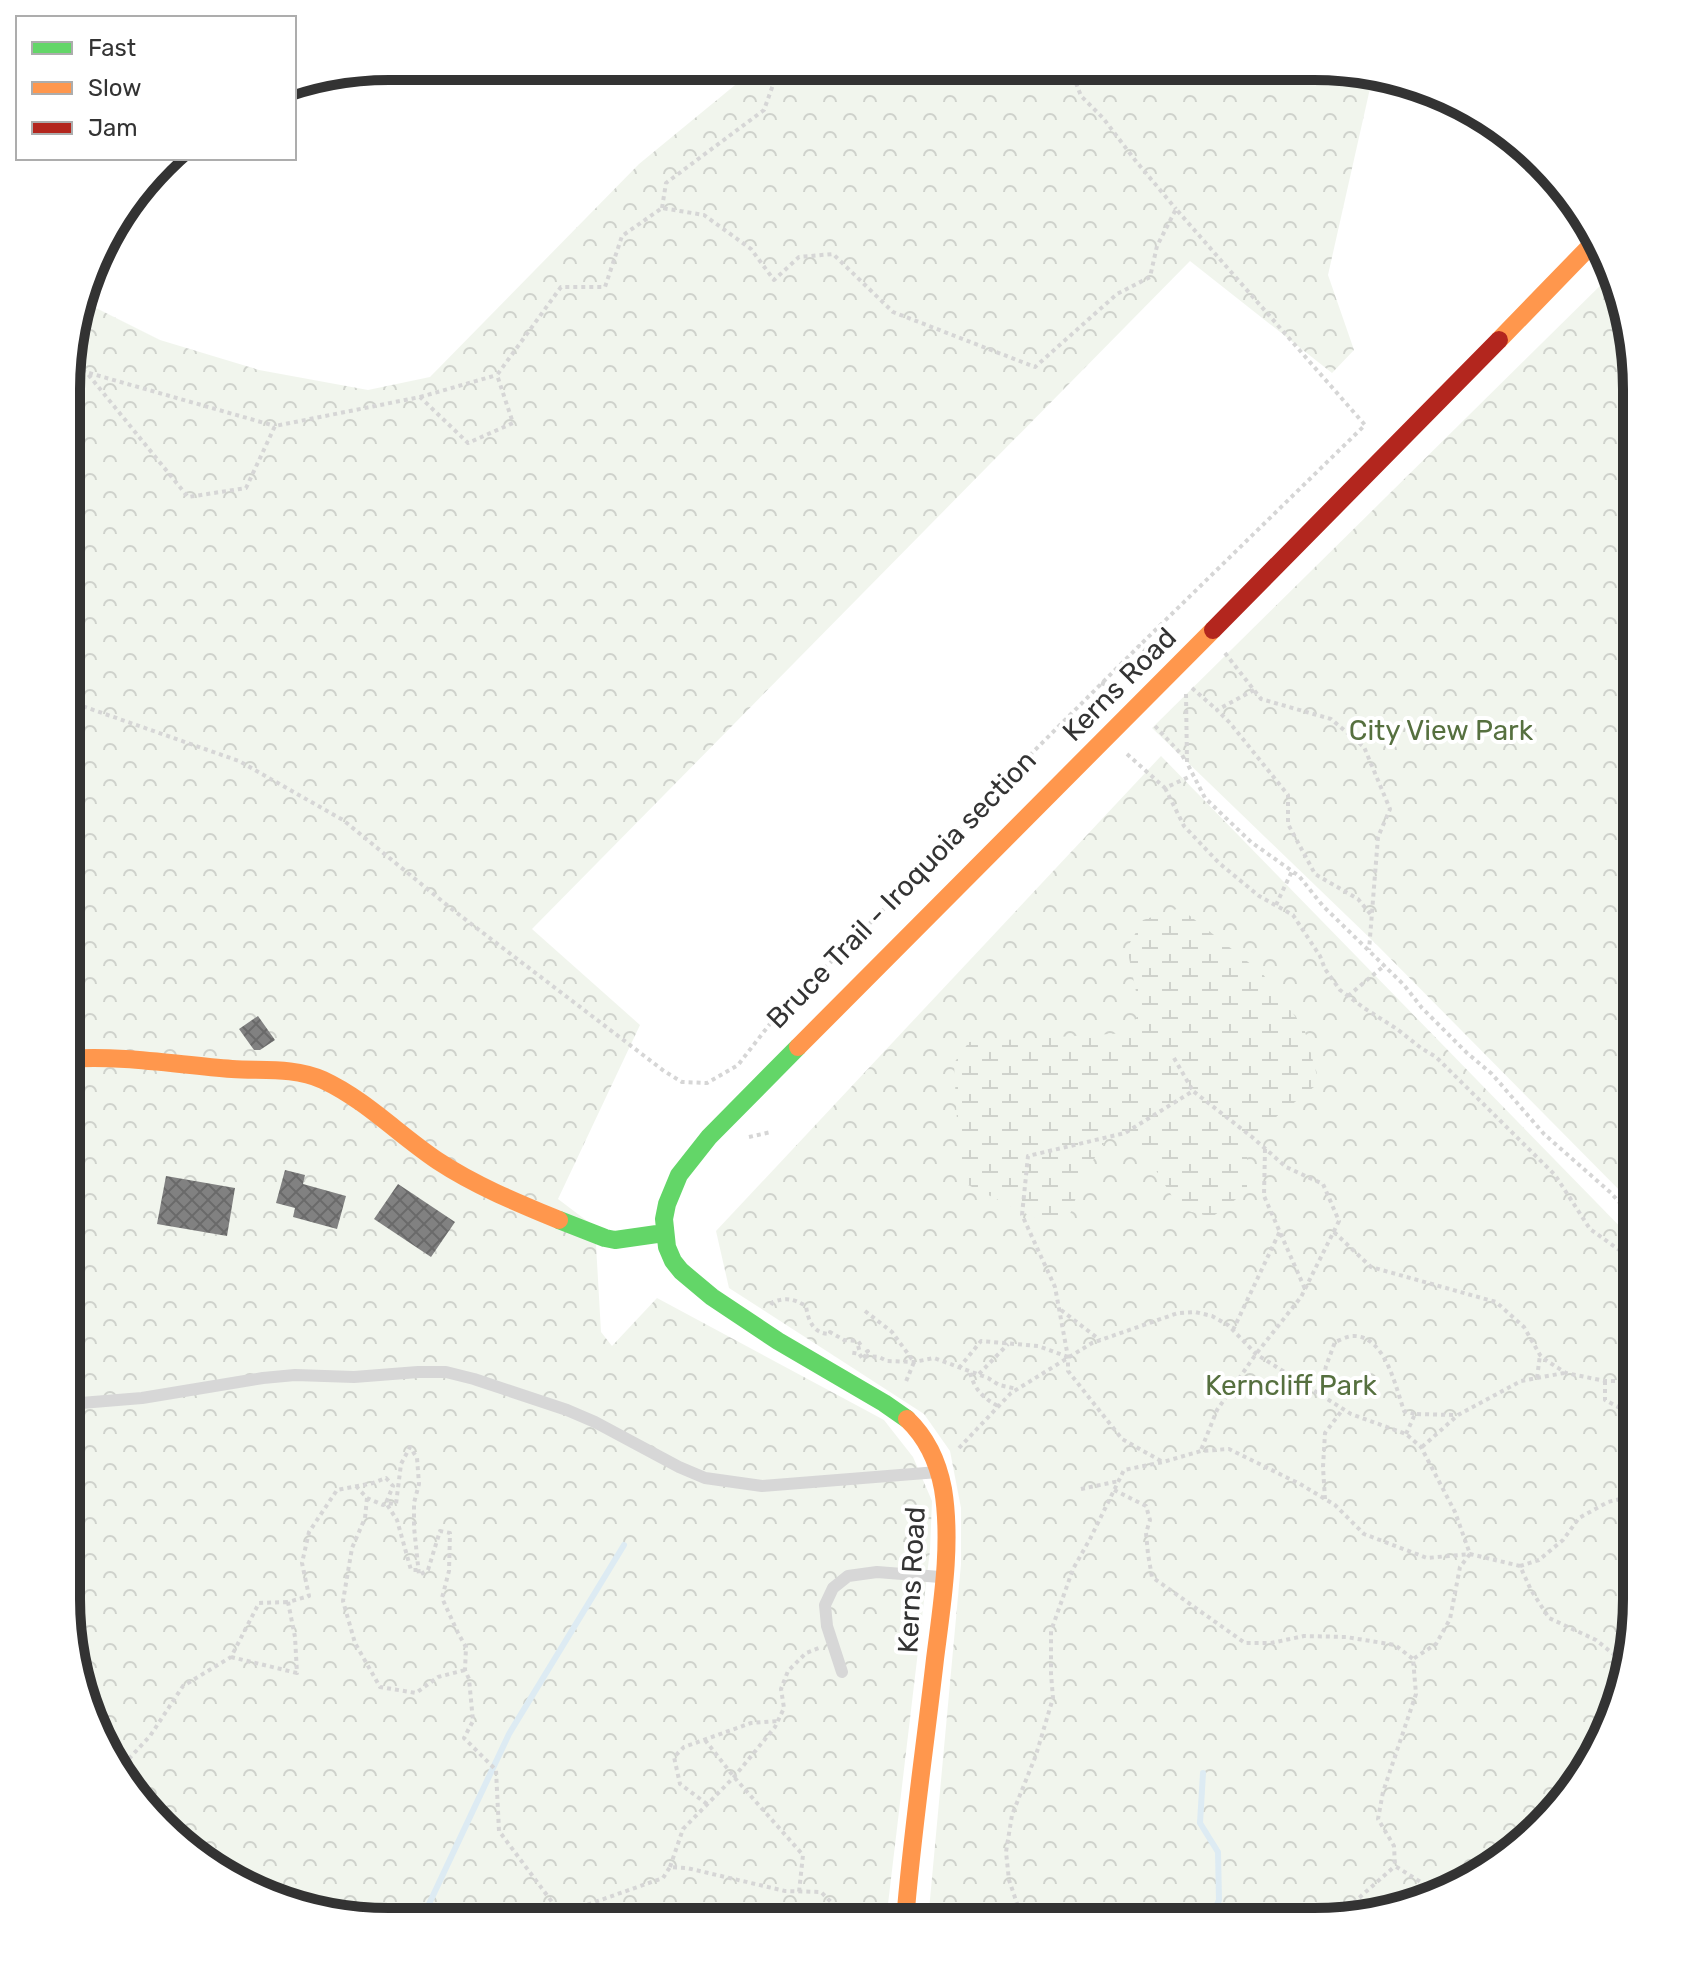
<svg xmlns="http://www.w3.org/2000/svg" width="1703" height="1988" font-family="Rubik,sans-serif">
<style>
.forest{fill:url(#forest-crowns)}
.wetland{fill:url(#wetland-marsh)}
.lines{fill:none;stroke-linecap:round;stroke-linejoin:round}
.stream{stroke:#ddebf3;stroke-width:6}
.building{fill:url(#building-cross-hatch)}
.path{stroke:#d6d6d6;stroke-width:4;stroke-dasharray:4 4;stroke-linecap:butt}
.lane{stroke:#d7d7d7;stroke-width:12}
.fast{stroke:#63d668;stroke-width:18}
.slow{stroke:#ff974d;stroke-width:18}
.jam{stroke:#b3261e;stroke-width:18}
.labels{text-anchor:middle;stroke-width:8;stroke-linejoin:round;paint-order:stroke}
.street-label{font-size:28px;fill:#333;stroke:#fff}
.park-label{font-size:28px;fill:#56703f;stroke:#fff}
.rim{fill:none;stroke:#333;stroke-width:10}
</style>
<defs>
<pattern id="forest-crowns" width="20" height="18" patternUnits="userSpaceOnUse" patternTransform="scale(2)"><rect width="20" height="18" fill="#f1f5ed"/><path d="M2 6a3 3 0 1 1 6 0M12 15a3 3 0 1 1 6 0" fill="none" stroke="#cfd2cc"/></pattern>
<pattern id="wetland-marsh" width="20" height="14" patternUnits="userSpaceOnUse" patternTransform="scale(2)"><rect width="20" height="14" fill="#f1f5ed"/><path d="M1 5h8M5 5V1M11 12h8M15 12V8" fill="none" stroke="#cfd2cc"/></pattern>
<pattern id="building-cross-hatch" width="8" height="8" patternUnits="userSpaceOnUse" patternTransform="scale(2)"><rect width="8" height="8" fill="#818181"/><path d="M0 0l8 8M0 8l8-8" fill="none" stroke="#6a6a6a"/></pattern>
</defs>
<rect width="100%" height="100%" fill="#fff"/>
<!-- forest -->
<path class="forest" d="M757,67L1357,69L1366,72L1371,84L1328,275L1354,350L1332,373L1190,261L532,929L640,1025L558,1199L595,1227L601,1332L612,1346L657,1298L884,1420L913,1457L932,1501L930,1550L886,1921H367L285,1905L210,1868L109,1761L77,1683L66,1600L69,346L84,302L160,340L259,370L368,390L430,377L639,164Z
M1613,273L1626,305L1637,388V1208L1374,942L1152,728Z
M1161,756L1636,1243V1621L1620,1703L1583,1778L1476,1879L1335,1921H928L961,1564V1508L950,1451L924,1414L729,1288L716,1231Z"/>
<!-- wetland -->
<path class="wetland" d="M1180,908L1262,973L1304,1028L1319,1083L1247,1140V1191L1212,1217L1180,1209L1139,1143L1111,1132L1085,1173L1066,1225L1047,1224L960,1181L954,1063L969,1042L1128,1033L1140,1011L1127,948L1143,920Z"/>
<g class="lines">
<!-- stream -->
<path class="stream" d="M1203,1773L1200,1823L1218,1852L1219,1900L1210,1921
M421,1921L509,1734L624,1545"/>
</g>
<!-- building -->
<path class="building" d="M258,1016L275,1040L260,1050H254L239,1029Z
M285,1170L305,1175L303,1184L346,1196L337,1229L293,1217L295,1208L276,1203Z
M166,1176L235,1188L227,1236L157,1224Z
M398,1184L455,1222L431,1257L374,1219Z"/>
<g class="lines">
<!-- path -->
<path class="path" d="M891,67L902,71L904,68
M1070,68L1081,96L1103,118L1135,160L1176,209
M662,208L666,183L764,110L774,82L800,67
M69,361L87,373L188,497L246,488L275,426L420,397L468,443L513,423L497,375L561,287H605L622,236L662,208L704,215L751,249L774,280L799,257L833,254L893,312L1035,367L1117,294L1150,277L1157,246L1176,209L1365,425L1139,646
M89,373L275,426
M420,397L497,375
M1225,653L1261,699L1331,719L1364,747L1390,809L1378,837L1369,950
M1101,683L1118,689
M1192,688L1217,710
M1254,690L1217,710L1230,723L1288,795V824L1315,874L1358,899L1372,916
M1186,694L1187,763L1205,798L1251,842L1299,876L1323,906L1404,985L1422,1008L1467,1053L1492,1074L1544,1134L1611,1193L1637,1222
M68,701L239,761L343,820L453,910L664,1071L682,1082L707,1083L738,1065L773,1020L910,883L998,787L1139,646L1151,655
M1155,726L1182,755L1186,762
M1127,754L1165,788L1193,775
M1165,788L1184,826L1219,863L1259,896L1293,915L1320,956L1325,969L1340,990L1364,1008L1397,1029L1421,1048L1436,1057L1555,1175L1590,1229L1629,1257L1636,1268
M1276,905L1292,871
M1348,996L1385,965
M1174,1058L1193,1091
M749,1137L771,1132
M1265,1149L1264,1196L1305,1289
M1621,1204L1637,1184
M1334,1232L1371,1267L1496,1302L1524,1327L1540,1355L1547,1361L1566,1373L1605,1381H1636
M771,1305L773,1302C787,1297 793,1299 806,1306C808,1320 813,1334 830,1334V1332L844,1340L858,1341L862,1347L855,1349L854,1355
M1061,1310L1100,1340
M865,1311L892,1332L914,1362L905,1384
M1233,1330L1280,1231
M859,1357L868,1351V1354L862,1358L868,1356L879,1357L887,1361L914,1362L934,1358L988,1378L999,1385L1017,1389
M959,1368L981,1341L1038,1346L1068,1357
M970,1373C975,1390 983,1398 998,1406
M979,1374L1008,1344
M1537,1378L1540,1355
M1605,1381V1400L1620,1408L1634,1400L1636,1391
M1320,1393L1326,1366L1335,1342C1340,1340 1348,1336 1353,1336C1385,1335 1396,1388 1404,1411L1415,1414
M1406,1434L1415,1414L1455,1415
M1422,1447L1458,1415L1521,1381L1564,1373
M959,1448L1011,1393L1092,1343L1178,1313L1195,1312L1212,1316L1228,1325L1256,1354L1351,1414L1406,1434L1421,1447L1455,1512L1470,1554L1460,1567L1450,1619L1436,1644L1413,1659L1416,1694L1383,1792L1378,1819L1394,1846L1395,1866L1432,1889V1892
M1161,1461L1122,1439L1068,1371V1357L1055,1287L1022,1215L1028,1156L1125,1133L1193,1091L1252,1137L1286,1167L1323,1184L1339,1221L1301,1297L1256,1354L1217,1410L1201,1450
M356,1486L367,1498L383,1505L386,1503L397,1520L411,1570H418
M1081,1489L1119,1481
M1114,1490L1146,1506L1150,1520L1146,1533L1148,1554L1152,1577L1245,1643H1271L1304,1636L1346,1637L1395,1645L1413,1659
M367,1498L365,1518L352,1548L343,1601L355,1643L380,1687L416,1693L438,1677L465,1670
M1325,1499L1323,1467L1325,1433L1343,1409
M1520,1566L1539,1560L1563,1540L1579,1518L1608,1502L1636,1495
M231,1657L297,1673L295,1637L288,1602L309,1596L302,1563L309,1532L337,1490L373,1483L386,1478L393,1486L386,1503L396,1504L401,1464L410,1447L417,1458L419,1484L414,1503V1527L419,1575L428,1570L440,1531L450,1533L449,1571L442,1598L458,1633L466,1647L465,1670L469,1679L473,1721L464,1738L496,1770L499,1831L561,1914L663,1878L670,1867L687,1868L785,1891L821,1892L850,1921
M705,1740L734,1777L803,1855L799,1892
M116,1768L125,1763L150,1736L183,1686L231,1657L259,1603L288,1602
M707,1804L680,1784L674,1757L684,1747L751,1723L778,1721
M670,1867L683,1829L734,1777L775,1727L784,1708L781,1689L788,1671L806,1653L819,1648
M1023,1921L1009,1880L1006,1852L1012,1815L1036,1755L1053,1698L1051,1674V1631L1073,1569L1090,1539L1124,1470L1163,1462L1201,1451L1229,1449L1300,1484L1335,1505L1364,1534L1427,1558L1470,1554L1520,1566L1531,1590L1549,1618L1596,1640L1627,1665
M1309,1921L1351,1905L1395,1866"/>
<!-- lane -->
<path class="lane" d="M66,1402L81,1403L142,1398L263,1378L295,1375L354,1377L418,1372H446L474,1379L567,1410L595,1422L679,1467L705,1478L762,1486L938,1472
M842,1672L827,1626L825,1605L833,1588L848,1576L877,1572L940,1577"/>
<!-- fast -->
<path class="fast" d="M798,1047L709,1137L679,1175L667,1204L664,1219L667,1247L673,1261L681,1271L712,1297L778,1341L884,1403L907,1419
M559,1220L605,1238L615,1240L664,1233"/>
<!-- slow -->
<path class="slow" d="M1499,340L1598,238
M798,1047L1213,630
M67,1059C123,1055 177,1065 232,1069C262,1071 294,1067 323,1080C366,1100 399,1135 438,1161C476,1186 518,1203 559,1220
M905,1921C912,1833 925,1747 935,1659C942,1604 952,1544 943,1489C938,1462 927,1438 907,1419"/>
<!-- jam -->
<path class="jam" d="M1213,630L1499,340"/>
</g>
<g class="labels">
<!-- street labels -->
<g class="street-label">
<text transform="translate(1119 684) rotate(-45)" y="10">Kerns Road</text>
<text transform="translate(901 889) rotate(-46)" y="10">Bruce Trail - Iroquoia section</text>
<text transform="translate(911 1580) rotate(-87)" y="10">Kerns Road</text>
</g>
<!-- park labels -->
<g class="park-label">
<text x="1441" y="740">City View Park</text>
<text x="1291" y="1395">Kerncliff Park</text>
</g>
</g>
<!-- crop -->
<path d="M0 0H1703V1988H0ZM389 80H1314A309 309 0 0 1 1623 389V1599A309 309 0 0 1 1314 1908H389A309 309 0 0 1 80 1599V389A309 309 0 0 1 389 80Z" fill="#fff" fill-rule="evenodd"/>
<path class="rim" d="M389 80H1314A309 309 0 0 1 1623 389V1599A309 309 0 0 1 1314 1908H389A309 309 0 0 1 80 1599V389A309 309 0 0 1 389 80Z"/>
<!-- legend -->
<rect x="16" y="16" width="280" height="144" fill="#ffffff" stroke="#adadad" stroke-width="2"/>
<rect x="32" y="42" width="40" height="12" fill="#63d668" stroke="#adadad" stroke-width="2"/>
<text x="88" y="56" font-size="24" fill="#333333">Fast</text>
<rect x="32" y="82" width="40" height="12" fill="#ff974d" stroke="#adadad" stroke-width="2"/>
<text x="88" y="96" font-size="24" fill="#333333">Slow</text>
<rect x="32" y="122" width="40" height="12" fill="#b3261e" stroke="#adadad" stroke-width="2"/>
<text x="88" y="136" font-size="24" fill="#333333">Jam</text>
</svg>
